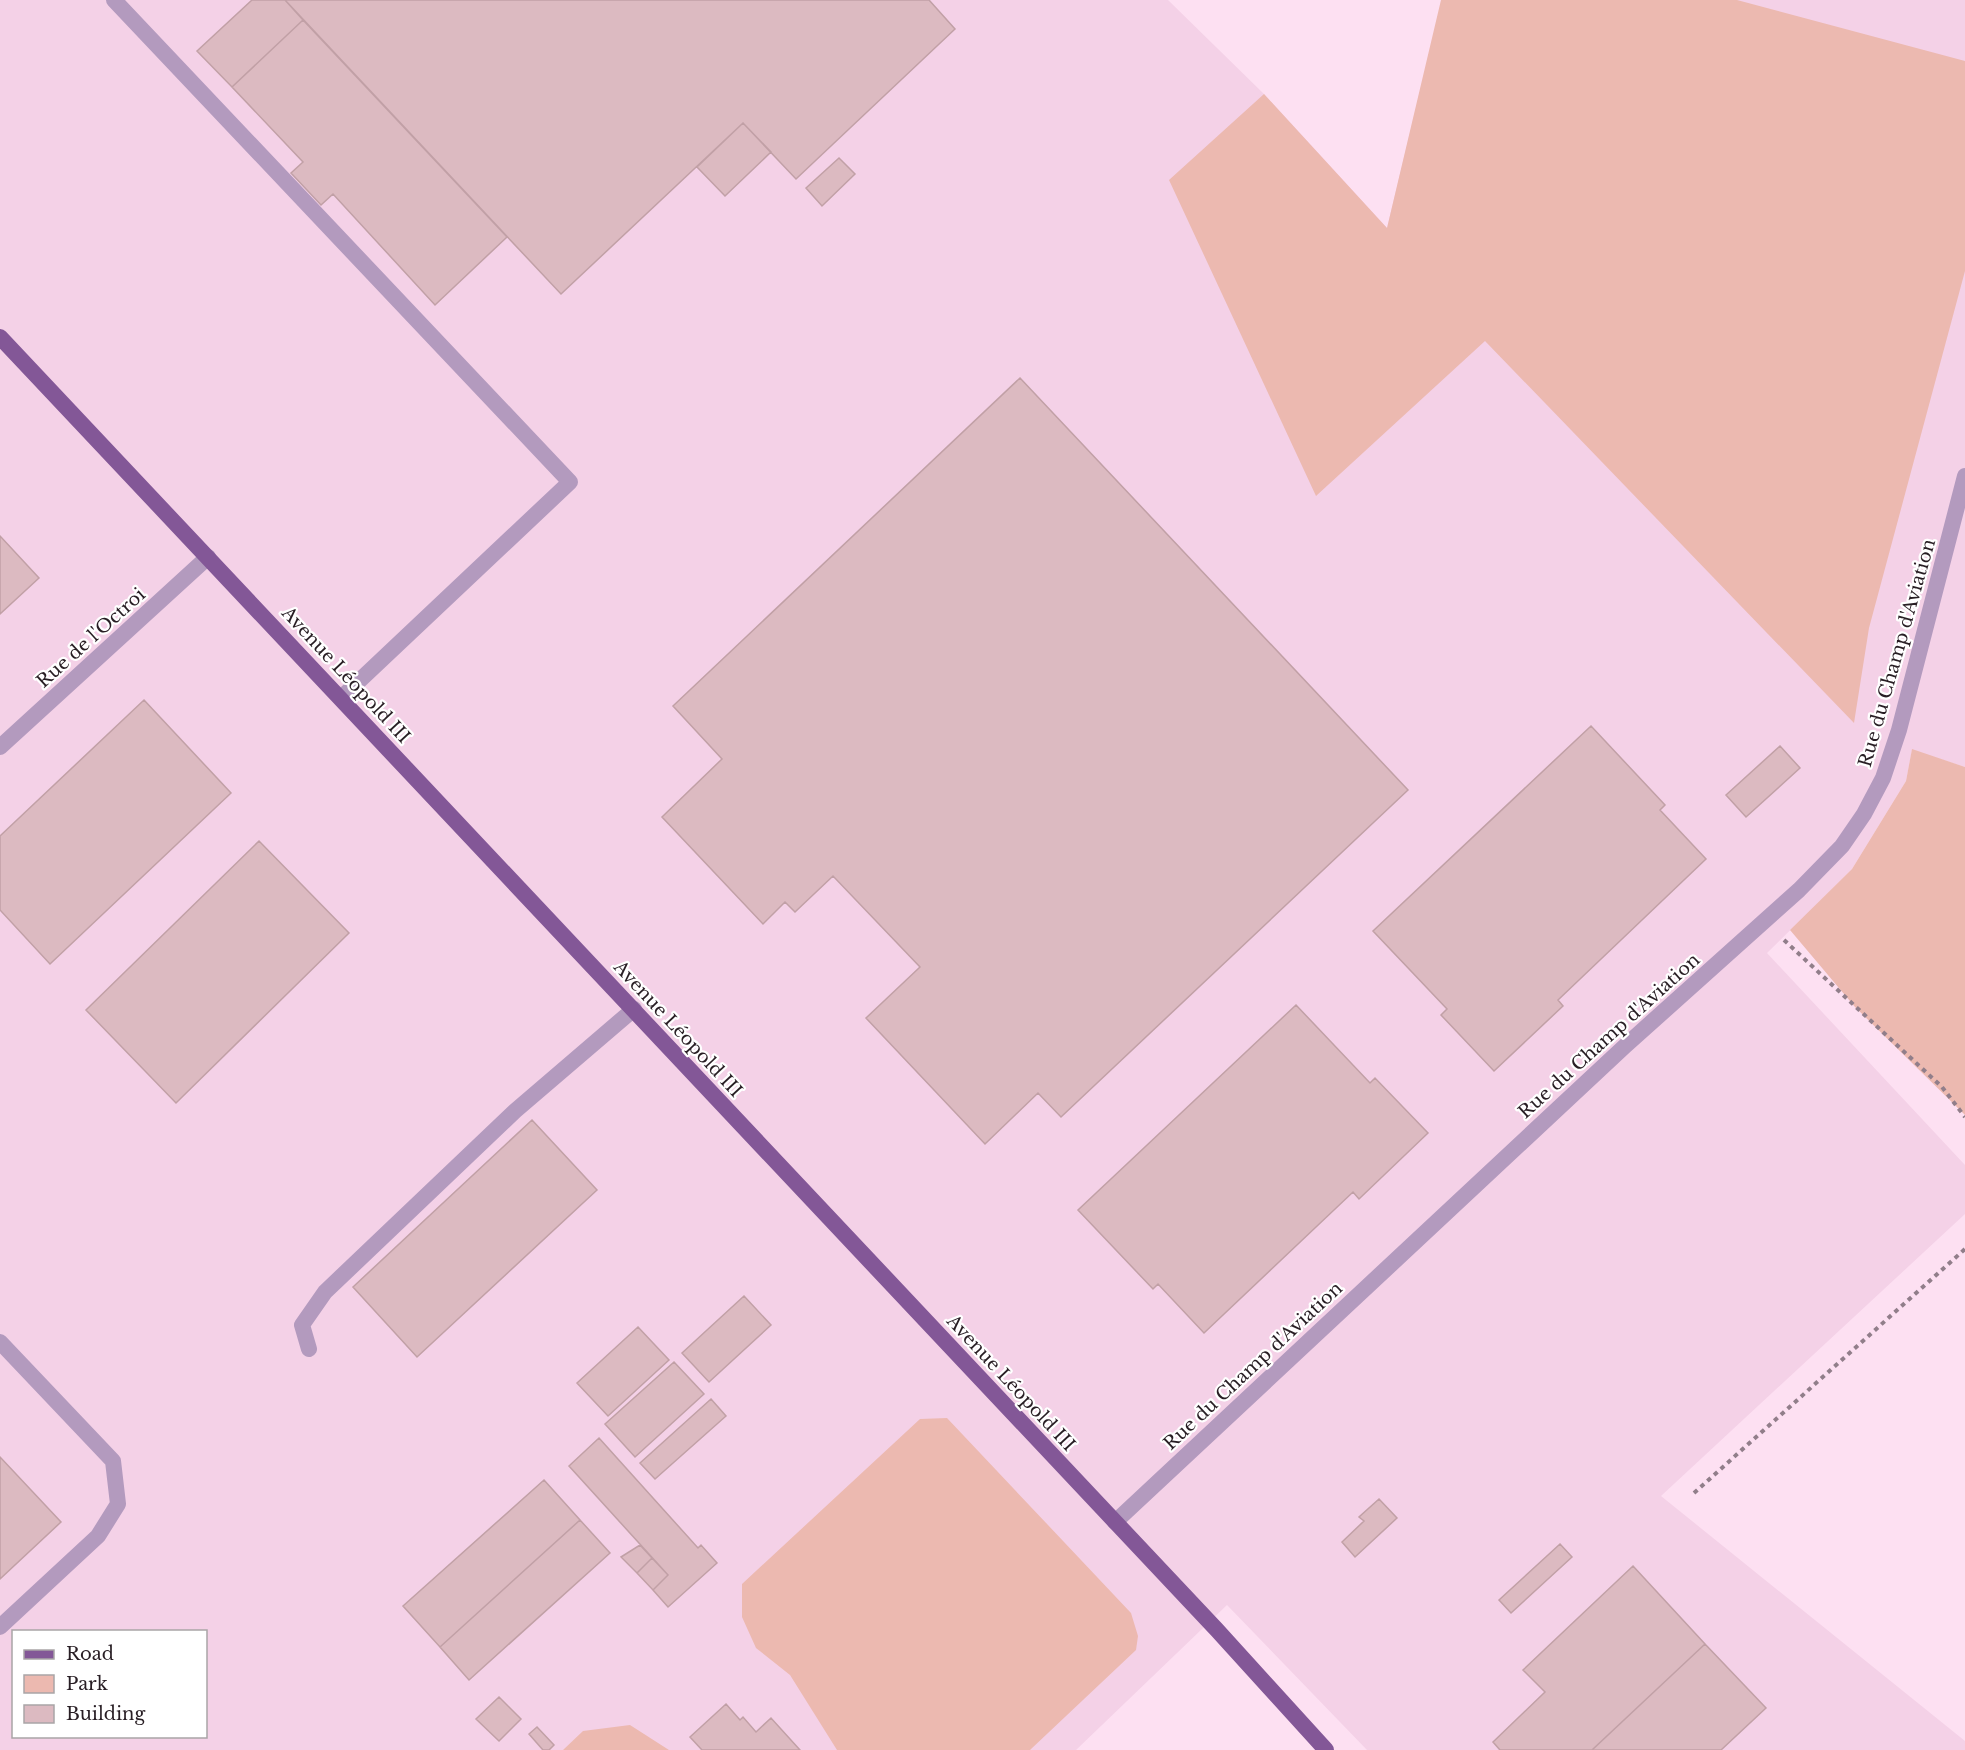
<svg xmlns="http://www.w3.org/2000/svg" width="1965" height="1750" font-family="'Libre Baskerville',serif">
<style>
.built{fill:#f4d1e7;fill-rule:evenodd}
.green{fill:#ecb9b0}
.building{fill:#dcbac1;stroke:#c1a0a6;stroke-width:1.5}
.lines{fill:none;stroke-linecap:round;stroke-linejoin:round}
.path{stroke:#917e8a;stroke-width:4;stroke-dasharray:4.5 4.5;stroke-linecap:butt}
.service{stroke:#b39abe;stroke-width:16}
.minor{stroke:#b39abe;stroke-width:16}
.primary{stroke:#835797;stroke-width:16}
.labels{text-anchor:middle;stroke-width:4.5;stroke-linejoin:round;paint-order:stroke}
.street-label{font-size:18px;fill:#281e24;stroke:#fff}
</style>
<rect width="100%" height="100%" fill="#fde0f2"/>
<!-- built -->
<path class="built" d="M0,0H1168L1264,94L1387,228L1442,0H1965V767L1912,750L1906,781L1852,869L1767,953L1965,1165V1214L1661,1496L1965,1741V1750H1367L1227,1605L1076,1750H0ZM14,1632H206V1736H14Z"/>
<!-- green -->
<path class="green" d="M1441,0H1737L1965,61V271L1869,628L1854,723L1485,341L1316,496L1169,180L1264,94L1387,228Z
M1912,749L1965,767V1115L1855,1007L1790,930L1852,869L1906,781Z
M947,1418L1131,1613L1138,1636L1136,1650L1030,1750H837L790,1675L756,1648L742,1617V1584L920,1419Z
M630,1725L669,1750H563L583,1731Z"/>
<!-- building -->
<path class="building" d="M252,0H285L303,20L232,87L197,51Z
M285,0H929L955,29L796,179L743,123L561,294Z
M303,20L507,237L435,305L333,194L321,205L291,173L303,162L232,87Z
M743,123L771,152L725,196L697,167Z
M839,158L855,174L822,206L806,188Z
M1020,378L1408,790L1061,1117L1038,1093L985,1144L866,1018L920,967L833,876L795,912L785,902L763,924L662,817L722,759L673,706Z
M0,536L39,578L0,614Z
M144,700L231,793L50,964L0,910V836Z
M1591,726L1665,805L1660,810L1706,859L1558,1000L1563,1006L1494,1071L1441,1015L1447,1009L1373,931Z
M1780,746L1800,768L1746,817L1726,795Z
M259,841L349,933L176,1103L86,1010Z
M1296,1005L1370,1083L1375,1078L1428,1133L1359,1199L1353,1192L1204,1333L1158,1284L1153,1289L1078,1210Z
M532,1120L597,1190L417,1357L353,1287Z
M744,1296L771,1325L709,1382L682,1353Z
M638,1327L669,1360L608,1416L577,1383Z
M674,1362L704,1394L635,1457L605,1424Z
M711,1399L726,1416L655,1479L640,1463Z
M599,1438L698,1548L701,1545L717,1563L668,1607L653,1590L668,1575L569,1466Z
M0,1457L61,1522L0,1579Z
M544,1480L580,1520L440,1647L403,1606Z
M1379,1499L1397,1518L1355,1557L1342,1542L1364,1521L1359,1517Z
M580,1520L610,1553L469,1680L440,1647Z
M1560,1544L1572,1557L1511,1613L1499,1600Z
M640,1545L652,1558L637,1573L621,1557Z
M652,1558L668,1575L653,1590L637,1573Z
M1633,1566L1705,1644L1592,1750H1500L1493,1742L1545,1692L1523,1670Z
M1705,1644L1766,1708L1721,1750H1592Z
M499,1697L521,1719L499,1741L476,1719Z
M726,1704L740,1720L743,1717L756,1732L771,1718L800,1750H702L690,1737Z
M537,1727L554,1745L549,1750H543L529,1734Z"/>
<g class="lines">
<!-- path -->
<path class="path" d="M1784,940L1942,1087L1965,1117
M1694,1493L1965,1249"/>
<!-- service -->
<path class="service" d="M114,0L570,482L341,698
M0,1342L113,1461L118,1504L98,1536L0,1627
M309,1349L302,1325L325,1292L515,1111L634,1009"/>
<!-- minor -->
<path class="minor" d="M0,747L208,557
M1115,1522L1625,1046L1799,890L1842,846L1864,814L1883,778L1899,730L1965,476"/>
<!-- primary -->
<path class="primary" d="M0,337L1217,1630L1326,1750"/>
</g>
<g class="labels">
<!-- street labels -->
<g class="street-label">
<text transform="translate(91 638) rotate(-42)" y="6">Rue de l'Octroi</text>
<text transform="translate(1897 653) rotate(-74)" y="6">Rue du Champ d'Aviation</text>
<text transform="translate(346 675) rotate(47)" y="6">Avenue Léopold III</text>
<text transform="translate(678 1029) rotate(47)" y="6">Avenue Léopold III</text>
<text transform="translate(1609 1036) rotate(-42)" y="6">Rue du Champ d'Aviation</text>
<text transform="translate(1253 1366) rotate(-43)" y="6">Rue du Champ d'Aviation</text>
<text transform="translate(1011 1383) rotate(47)" y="6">Avenue Léopold III</text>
</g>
</g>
<!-- legend -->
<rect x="12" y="1630" width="195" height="108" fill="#ffffff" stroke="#a9a5a7" stroke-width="1.5"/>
<rect x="24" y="1650" width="30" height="9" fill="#835797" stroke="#a9a5a7" stroke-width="1.5"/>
<text x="66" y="1660" font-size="18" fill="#281e24">Road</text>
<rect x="24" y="1675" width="30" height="18" fill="#ecb9b0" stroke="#a9a5a7" stroke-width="1.5"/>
<text x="66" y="1690" font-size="18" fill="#281e24">Park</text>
<rect x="24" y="1705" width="30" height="18" fill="#dcbac1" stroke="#a9a5a7" stroke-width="1.5"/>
<text x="66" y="1720" font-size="18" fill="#281e24">Building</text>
</svg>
